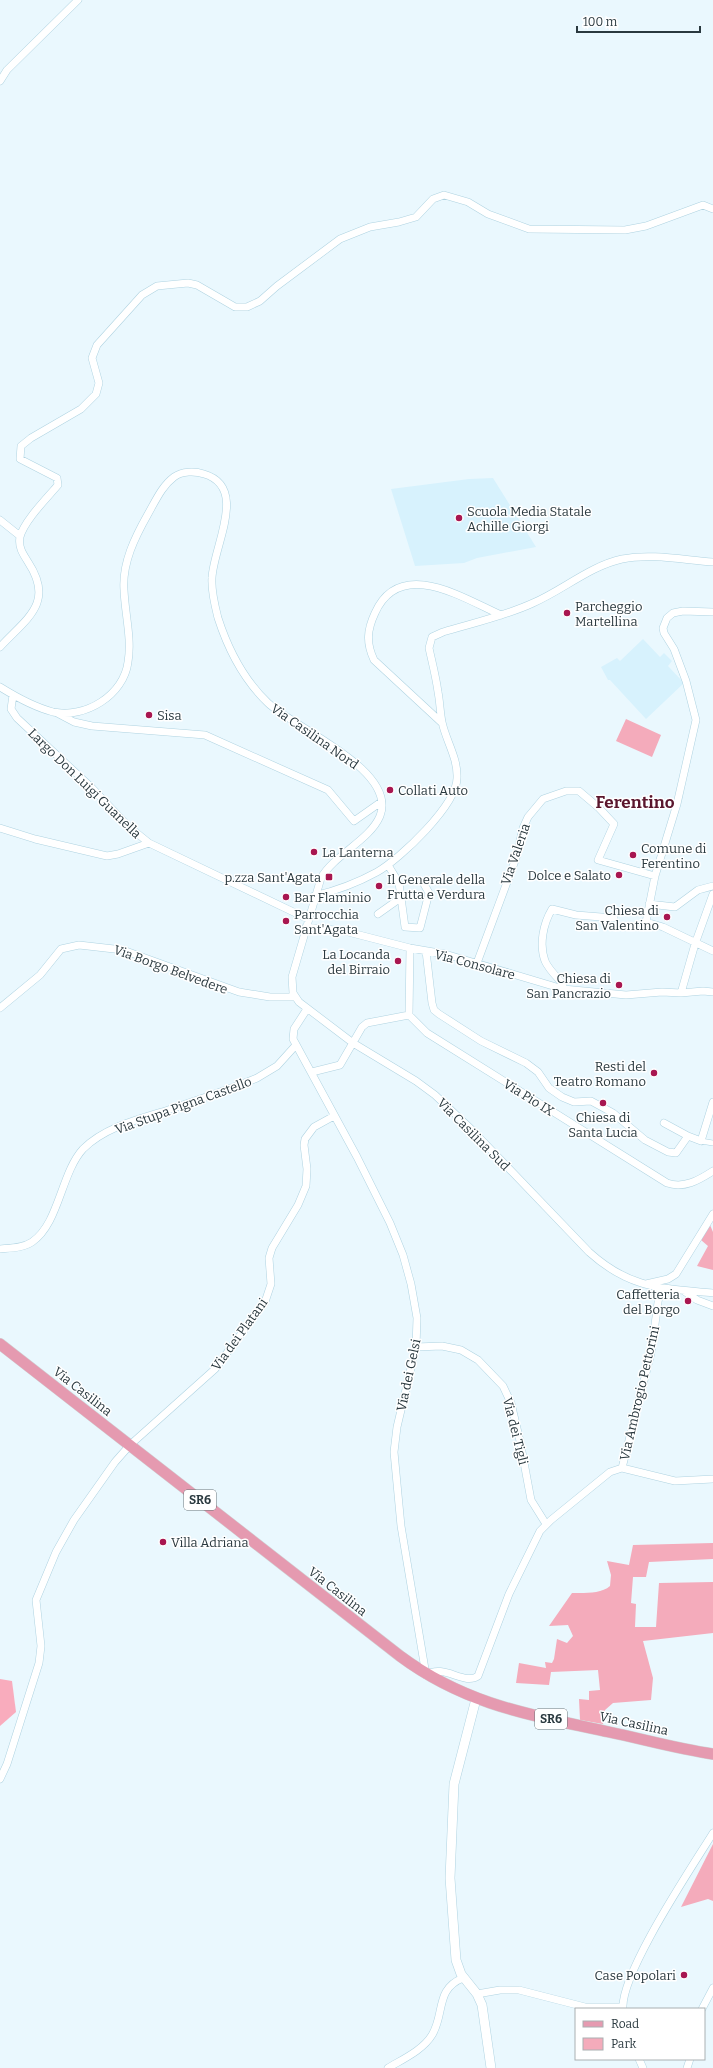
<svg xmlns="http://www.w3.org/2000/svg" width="713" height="2068" font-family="Bitter,serif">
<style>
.built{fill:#d7f2fd}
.green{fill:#f4abbb}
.forest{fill:#f9acbd}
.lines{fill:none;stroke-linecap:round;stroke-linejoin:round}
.pedestrian-casing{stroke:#afd3e1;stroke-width:6}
.minor-casing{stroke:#afd3e1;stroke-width:8}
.tertiary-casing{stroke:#afd3e1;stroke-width:10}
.primary-casing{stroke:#d0d3d5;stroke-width:12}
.pedestrian{stroke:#fff;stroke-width:5}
.minor{stroke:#fff;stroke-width:7}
.tertiary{stroke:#fff;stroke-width:9}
.primary{stroke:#e59ab0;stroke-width:11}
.poi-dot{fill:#a81650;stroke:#fff;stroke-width:1.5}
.labels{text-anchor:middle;stroke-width:3;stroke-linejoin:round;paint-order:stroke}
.shield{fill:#fff;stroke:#6a7479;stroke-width:1}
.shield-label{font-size:12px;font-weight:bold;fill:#2a393f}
.poi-label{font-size:13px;fill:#2a393f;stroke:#fff;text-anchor:start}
.street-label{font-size:13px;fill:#2a393f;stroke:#fff}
.district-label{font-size:17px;font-weight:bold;fill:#5a162d;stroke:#fff}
</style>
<rect width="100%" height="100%" fill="#eaf8fe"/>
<!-- built -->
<path class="built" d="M493,478L536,547L477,558L464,563L415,566L391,489L469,479Z
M643,639L660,657L664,653L672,661L668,666L684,683L646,719L610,680H608L601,667L617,658L620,661Z"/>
<!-- green -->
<path class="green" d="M626,719L661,735L652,757L616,741Z
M710,1225L713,1232V1270L697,1266L708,1246L701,1240Z
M713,1543V1559L649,1562L646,1577H633L631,1603L636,1604L635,1627H656L659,1583L713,1582V1633L643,1641L653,1678L651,1700L613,1703L605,1710L603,1724L580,1720L579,1699L589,1700V1691L600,1690L598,1670L551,1672L549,1685L516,1683L519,1663L546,1668L545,1662L552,1663L554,1659L557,1639L567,1643L573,1636L568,1625L549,1626L572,1593C584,1593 601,1594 610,1586L611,1575L607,1561L629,1565L633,1545Z
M713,1844V1901L708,1899L681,1907Z"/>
<!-- forest -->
<path class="forest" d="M0,1679L12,1681L16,1712L0,1726Z"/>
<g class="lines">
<!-- pedestrian casing -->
<g class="pedestrian-casing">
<path id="pedestrian" d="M701,1141L713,1143"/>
</g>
<!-- minor casing -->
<g class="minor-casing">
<path id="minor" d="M0,81L7,70L78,0
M0,520L20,536
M713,612L683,611L673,613L667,618L663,628L664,633L674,649L686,681L696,720L677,804L655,876L646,922L663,927L713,951
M0,647C27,618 55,603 28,562C23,554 18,547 20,537C24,521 47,498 58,485L57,478L20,459L21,446L31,438L81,409L96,394L99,383L92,358L97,345L142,295L157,286L188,283L197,285L235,307H247L260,301L277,286L340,239L370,227L399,222L416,217L433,199L444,195L468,202L488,214L529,229L625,230L646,226L703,205L713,209
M0,687C16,697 34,707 53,712C85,719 124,695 128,662C132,639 125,614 124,590C122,563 135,537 148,514C156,500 162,486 174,477C182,471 195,471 204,474C249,487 213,547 212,578C211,591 215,606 218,618C228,649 245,681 268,703C294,728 398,770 380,816C370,840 334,855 321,878L292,977L293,993L299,1002L353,1043L416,1081L435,1095L471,1129L589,1252C630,1289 661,1288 713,1293
M13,695L11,709L17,718L92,788L128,826L149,843L308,919
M57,713L74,722L92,726L205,735L328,790L354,821L381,802
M442,723L374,660C366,643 367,630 375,613C400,557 463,598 501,615
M0,828L35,839L107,856L118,854L149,843
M388,865L399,883L405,927L420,928L429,893L424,884
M314,896C335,891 357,883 377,872C400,859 457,805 457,778C458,758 446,741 442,722C440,712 440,702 438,692C436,677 432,662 429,648L432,637L443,632C473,623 505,616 533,603C563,590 590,566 622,559C651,553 684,560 713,562
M649,904L675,907L698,890L713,886
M378,914L402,897
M306,927L344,931L410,948L445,954L563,989L626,995L662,992L681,993L703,991L713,992
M410,948L409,1015L427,1033L667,1183C684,1189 699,1180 713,1171
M426,951L432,1003L434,1010L439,1014L481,1041L526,1063L538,1072L549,1088L562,1097L574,1102L591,1101L613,1113L645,1140L668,1152L676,1153L688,1136L664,1123
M477,963L516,858L523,828L528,817L543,799L566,791H579L599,808L614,824L598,860L655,876
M563,989V984C557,977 549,970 545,961C539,945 543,924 552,909L576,915L614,918
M681,993L695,944L713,894
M0,1008L40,975L61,949L79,945L123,950L239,992L270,997H294
M307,1009L294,1029L293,1039L357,1157L390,1223L403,1255L411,1284L417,1318L416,1347L397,1427L394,1452L401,1526L426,1675C444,1663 464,1686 478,1676L509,1594L540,1531L551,1520L610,1472L622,1468L651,1353L660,1288
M312,1072L340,1065L362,1027L367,1023L409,1015
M688,1136L701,1141L713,1102
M0,1249C11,1248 23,1248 32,1242C59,1224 61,1173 83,1149C105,1127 139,1119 168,1110C198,1100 228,1090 257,1078L277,1066L296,1045
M646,1284L668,1279L676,1274L713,1214
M684,1291L697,1300L713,1306
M416,1347L442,1346L461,1350L478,1360L503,1386L511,1403L520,1441L531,1500L546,1524
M622,1468L675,1481L713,1479
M0,1779L7,1764L39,1663L41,1646L36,1600L56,1552L74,1520L115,1462L130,1445L215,1369L265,1302L271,1284L269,1258L272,1248L298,1205L306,1186L307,1169L304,1145L305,1139L314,1127L334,1116
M477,1994L500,1990H519L585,2007H623
M623,2009C620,1974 692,1867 713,1833
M702,2009L713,1988
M639,2059L643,2068
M388,2068C403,2059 423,2050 432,2035C445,2014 435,1989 463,1978
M687,2068L690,2059"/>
</g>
<!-- tertiary casing -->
<g class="tertiary-casing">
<path id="tertiary" d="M476,1699L454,1784L450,1878L456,1960L461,1974L477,1994L482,2005L491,2068"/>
</g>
<!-- primary casing -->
<g class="primary-casing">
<path id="primary" d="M0,1344L400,1656C466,1705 531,1715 609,1732C643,1739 678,1749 713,1754"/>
</g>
<!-- pedestrian -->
<use href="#pedestrian" class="pedestrian"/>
<!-- minor -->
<use href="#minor" class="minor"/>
<!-- tertiary -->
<use href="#tertiary" class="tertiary"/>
<!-- primary -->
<use href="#primary" class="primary"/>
</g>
<!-- markers -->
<g class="poi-dot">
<circle cx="459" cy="518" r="4"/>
<circle cx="567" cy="613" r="4"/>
<circle cx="149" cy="715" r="4"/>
<circle cx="390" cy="790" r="4"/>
<circle cx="314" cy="852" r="4"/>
<circle cx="633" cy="855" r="4"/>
<circle cx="619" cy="875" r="4"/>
<rect x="325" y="873" width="8" height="8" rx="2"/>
<circle cx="379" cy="886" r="4"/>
<circle cx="286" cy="897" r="4"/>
<circle cx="667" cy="917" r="4"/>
<circle cx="286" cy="921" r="4"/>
<circle cx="398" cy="961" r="4"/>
<circle cx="619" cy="985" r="4"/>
<circle cx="654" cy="1073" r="4"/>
<circle cx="603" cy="1103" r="4"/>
<circle cx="688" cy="1301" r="4"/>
<circle cx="163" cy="1542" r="4"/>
<circle cx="684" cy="1975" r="4"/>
</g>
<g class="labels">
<!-- shield labels -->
<g class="shield">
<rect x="184" y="1490" width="32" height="20" rx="3"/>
<rect x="535" y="1709" width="32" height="20" rx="3"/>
</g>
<g class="shield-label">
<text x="200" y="1504">SR6</text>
<text x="551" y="1723">SR6</text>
</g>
<!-- poi labels -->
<g class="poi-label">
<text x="467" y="516">Scuola Media Statale<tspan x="467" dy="15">Achille Giorgi</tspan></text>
<text x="575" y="611">Parcheggio<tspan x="575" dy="15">Martellina</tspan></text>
<text x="157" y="720">Sisa</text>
<text x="398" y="795">Collati Auto</text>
<text x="641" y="853">Comune di<tspan x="641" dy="15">Ferentino</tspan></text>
<text x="322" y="857">La Lanterna</text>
<text x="611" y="880" text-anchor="end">Dolce e Salato</text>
<text x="321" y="882" text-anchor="end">p.zza Sant'Agata</text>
<text x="387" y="884">Il Generale della<tspan x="387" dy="15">Frutta e Verdura</tspan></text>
<text x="294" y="902">Bar Flaminio</text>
<text x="659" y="915" text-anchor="end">Chiesa di<tspan x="659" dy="15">San Valentino</tspan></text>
<text x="294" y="919">Parrocchia<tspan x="294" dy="15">Sant'Agata</tspan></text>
<text x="390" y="959" text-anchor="end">La Locanda<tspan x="390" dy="15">del Birraio</tspan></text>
<text x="611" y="983" text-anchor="end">Chiesa di<tspan x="611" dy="15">San Pancrazio</tspan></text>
<text x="646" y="1071" text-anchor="end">Resti del<tspan x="646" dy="15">Teatro Romano</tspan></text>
<text x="603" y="1122" text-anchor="middle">Chiesa di<tspan x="603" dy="15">Santa Lucia</tspan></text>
<text x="680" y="1299" text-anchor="end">Caffetteria<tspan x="680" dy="15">del Borgo</tspan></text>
<text x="171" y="1547">Villa Adriana</text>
<text x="676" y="1980" text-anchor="end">Case Popolari</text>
</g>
<!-- street labels -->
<g class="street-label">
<text transform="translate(315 736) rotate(35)" y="5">Via Casilina Nord</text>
<text transform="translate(85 783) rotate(44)" y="5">Largo Don Luigi Guanella</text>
<text transform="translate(515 854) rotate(-71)" y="5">Via Valeria</text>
<text transform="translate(475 964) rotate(15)" y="5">Via Consolare</text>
<text transform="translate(171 969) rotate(20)" y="5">Via Borgo Belvedere</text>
<text transform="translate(529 1097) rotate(32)" y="5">Via Pio IX</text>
<text transform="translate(183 1105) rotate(-20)" y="5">Via Stupa Pigna Castello</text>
<text transform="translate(474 1134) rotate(45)" y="5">Via Casilina Sud</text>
<text transform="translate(239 1334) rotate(-54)" y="5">Via dei Platani</text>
<text transform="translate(408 1375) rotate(-78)" y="5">Via dei Gelsi</text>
<text transform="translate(83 1391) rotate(38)" y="5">Via Casilina</text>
<text transform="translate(639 1393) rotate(-77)" y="5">Via Ambrogio Pettorini</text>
<text transform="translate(516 1431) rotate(76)" y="5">Via dei Tigli</text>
<text transform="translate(338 1591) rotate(38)" y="5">Via Casilina</text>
<text transform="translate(634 1723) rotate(12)" y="5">Via Casilina</text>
</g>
<!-- district labels -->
<g class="district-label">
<text x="635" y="808">Ferentino</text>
</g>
</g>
<!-- legend -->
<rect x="575" y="2008" width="130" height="52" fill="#ffffff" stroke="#aab0b2"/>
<rect x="583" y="2021" width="20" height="6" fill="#e59ab0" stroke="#aab0b2"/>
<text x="611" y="2028" font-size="12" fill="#2a393f">Road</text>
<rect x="583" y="2038" width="20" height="12" fill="#f4abbb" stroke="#aab0b2"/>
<text x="611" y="2048" font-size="12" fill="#2a393f">Park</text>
<!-- scale -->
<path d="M577 26v6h123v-6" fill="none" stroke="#2a393f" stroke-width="2"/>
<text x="583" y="26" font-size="12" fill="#2a393f" stroke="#ffffff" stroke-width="3" paint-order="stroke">100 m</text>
</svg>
